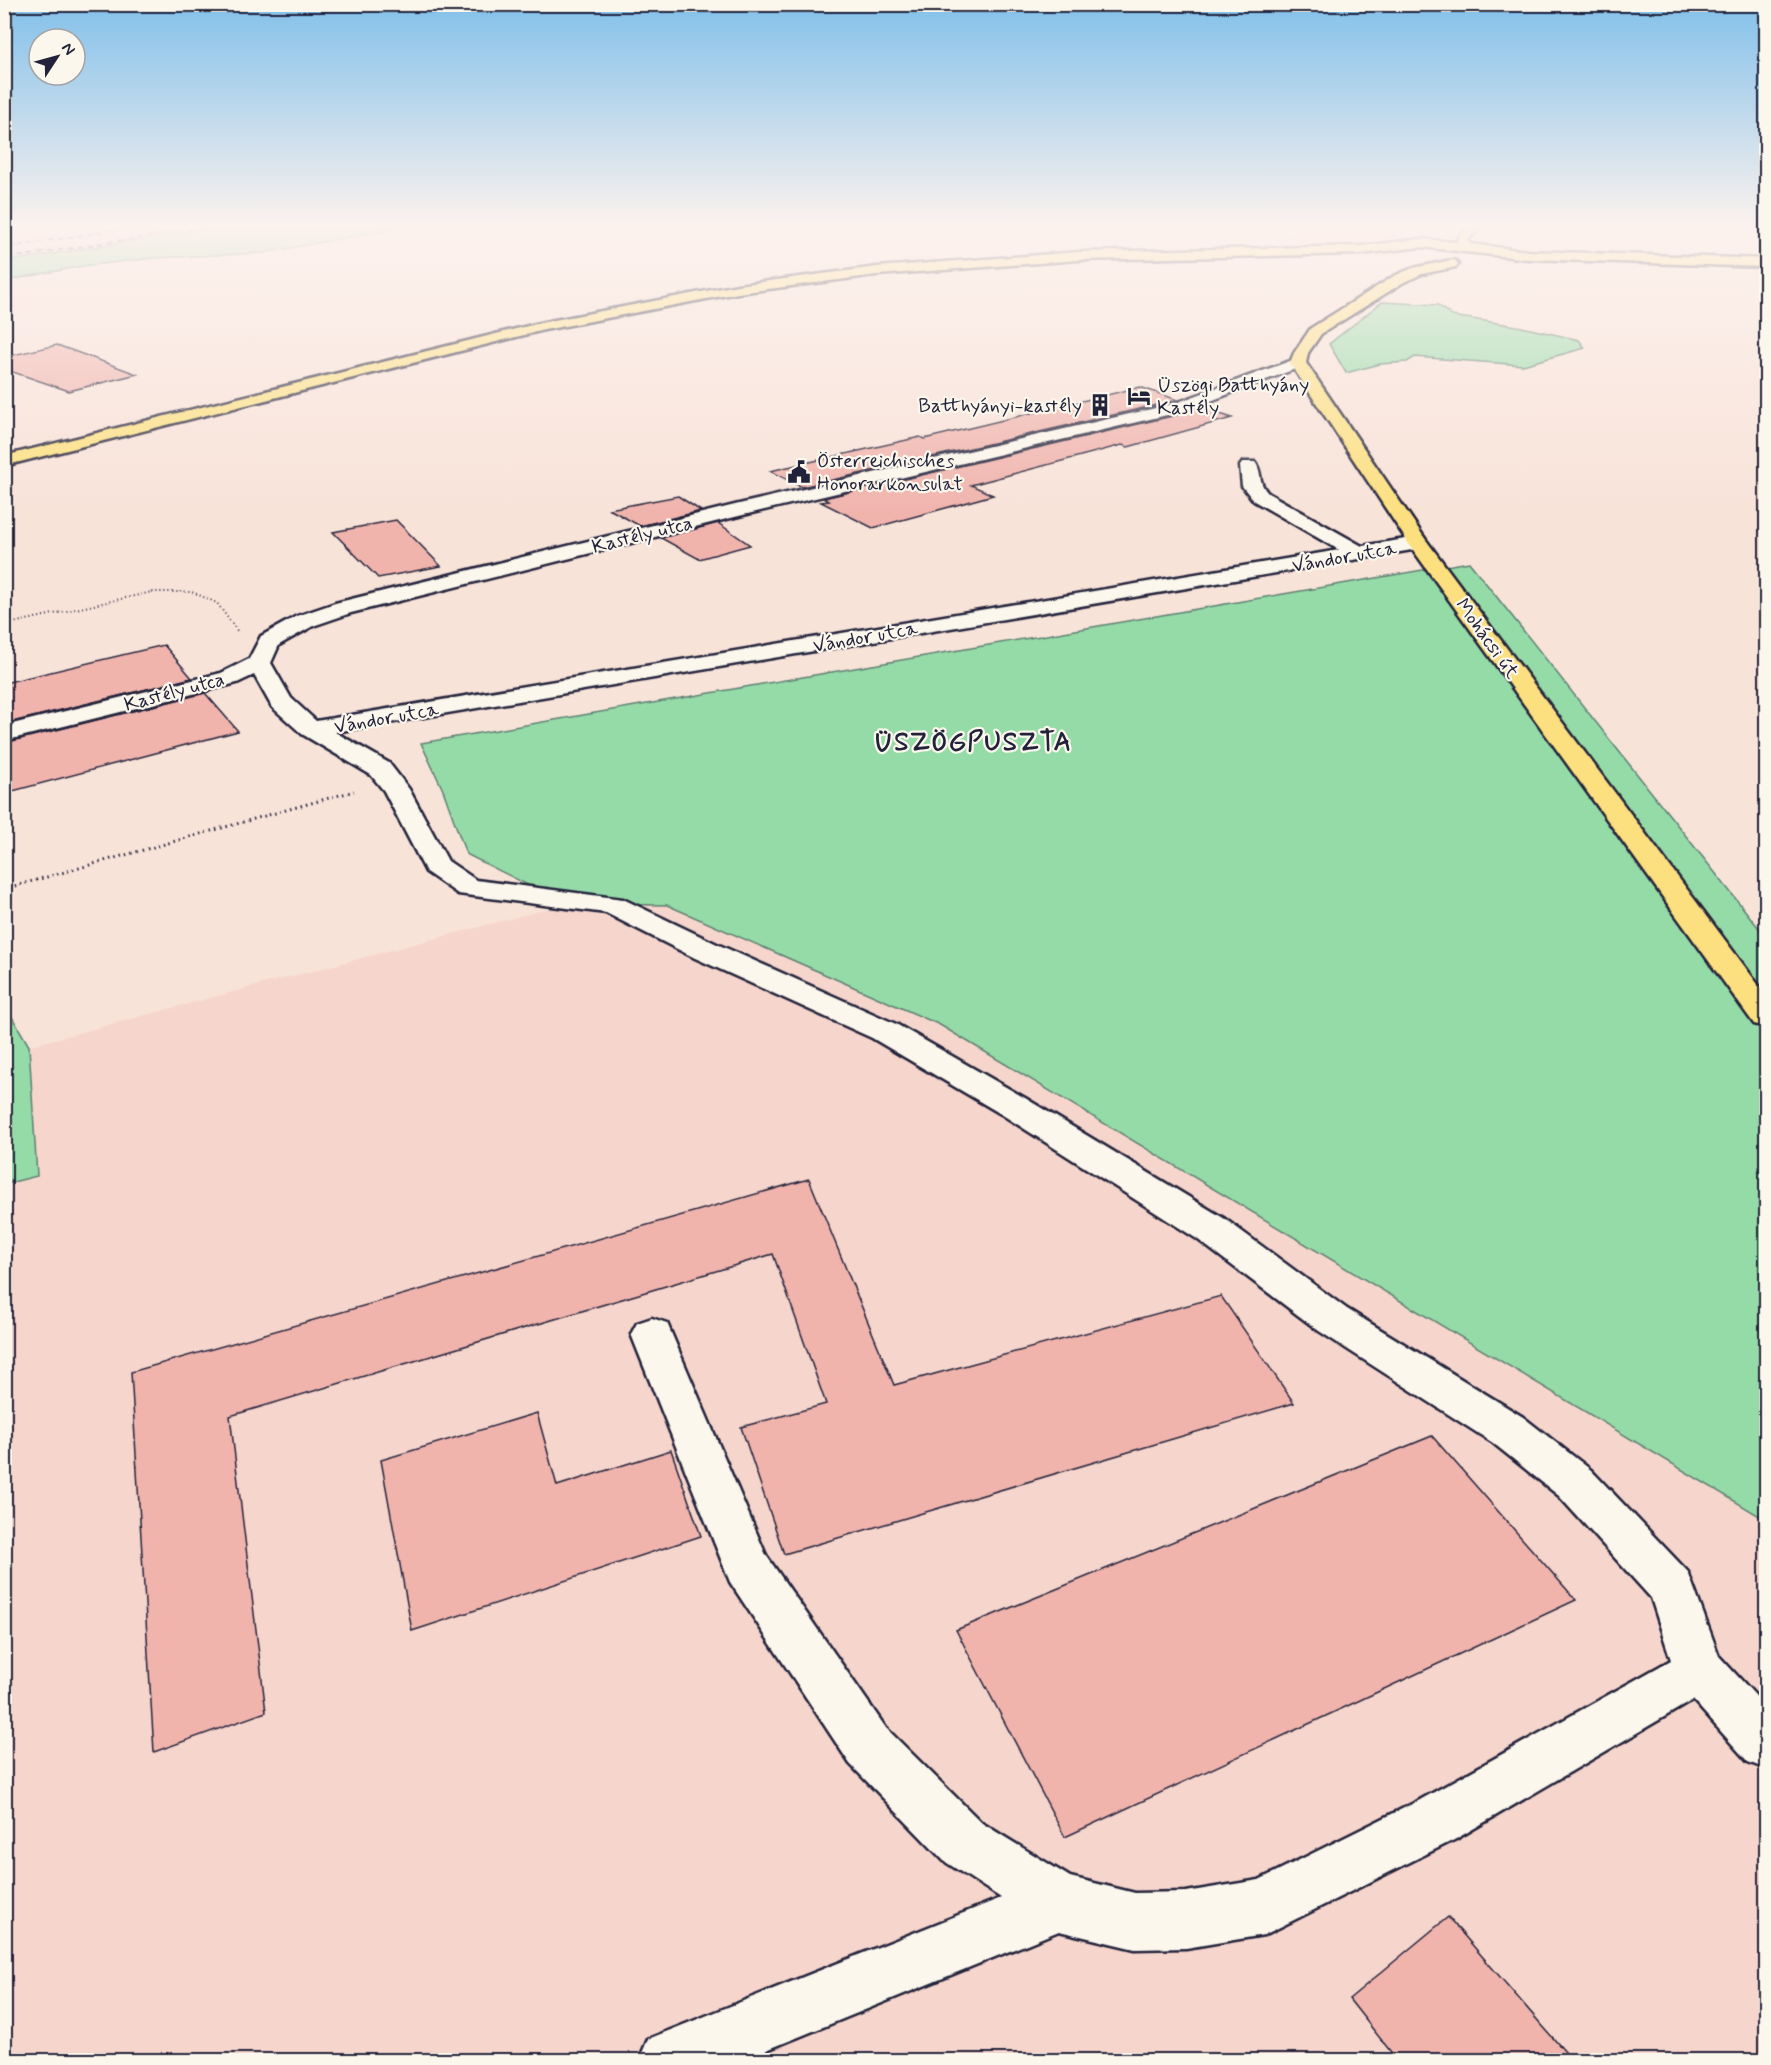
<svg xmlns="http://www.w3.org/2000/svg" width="1771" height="2065" font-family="Mynerve,sans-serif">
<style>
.built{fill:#f6d5cc}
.green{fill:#95dba8;stroke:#5c7e72;stroke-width:1.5}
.building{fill:#f0b4ad;stroke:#22223b;stroke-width:1.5}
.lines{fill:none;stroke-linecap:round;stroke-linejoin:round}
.minor-casing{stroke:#22223b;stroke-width:5}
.major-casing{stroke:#22223b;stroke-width:5}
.path-far1{stroke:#22223b;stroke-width:2;stroke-dasharray:1 3;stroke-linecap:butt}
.path{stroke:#22223b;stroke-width:3;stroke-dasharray:1.5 4;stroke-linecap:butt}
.minor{fill:#fbf7ec;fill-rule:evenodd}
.major{fill:#fce080;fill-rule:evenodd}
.rail-casing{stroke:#22223b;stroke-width:2}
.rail{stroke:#fbf7ec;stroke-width:1.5;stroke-dasharray:5;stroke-linecap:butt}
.labels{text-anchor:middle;stroke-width:4.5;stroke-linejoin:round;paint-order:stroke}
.far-poi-label{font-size:20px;fill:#22223b;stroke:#fbf7ec;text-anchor:start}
.far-street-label{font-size:20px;fill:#22223b;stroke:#fbf7ec}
.far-district-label{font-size:26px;font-weight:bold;letter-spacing:1.5px;fill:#22223b;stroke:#fbf7ec}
</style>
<rect width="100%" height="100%" fill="#f8e3d9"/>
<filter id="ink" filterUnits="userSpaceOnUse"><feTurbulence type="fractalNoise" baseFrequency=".0167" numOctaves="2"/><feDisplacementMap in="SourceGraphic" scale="12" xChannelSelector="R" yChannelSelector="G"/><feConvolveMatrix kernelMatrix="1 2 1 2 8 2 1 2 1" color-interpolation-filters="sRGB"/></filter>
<g filter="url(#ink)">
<!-- built -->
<path class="built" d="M5,223H243L5,262Z
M1271,223H1461L1433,236L1368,244L1272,245L1296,231Z
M566,904L667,905L940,1025L1766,1520V2060H5L4,1184L37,1176L29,1046Z"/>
<!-- green -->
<path class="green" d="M243,223H427L263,253L154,258L82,266L5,281V262Z
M1382,302L1438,305L1452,316L1517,326L1579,340L1585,348L1523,365L1415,357L1407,362L1380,364L1346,373L1329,344Z
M1469,562L1766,937V1520L940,1025L667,905L566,904L466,854L443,790L421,743Z
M5,1005L29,1046L37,1176L5,1184Z"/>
<!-- building -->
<path class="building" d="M57,345L137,374L69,391L4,369V357Z
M1140,387L1178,400L802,487L770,471L920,437L924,439Z
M1200,407L1232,418L1128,447L1122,445L971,485L993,495L873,528L821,502L829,501L824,498L1185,413Z
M678,496L701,511L640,526L609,509Z
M396,520L441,566L378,578L333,532Z
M718,523L750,545L699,559L661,538Z
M164,645L192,678L4,724V683Z
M205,693L238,731L13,791L4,777V743Z
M809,1179L894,1385L1221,1296L1294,1403L784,1554L741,1427L826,1404L773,1254L230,1416L266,1712L154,1752L131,1372Z
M537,1413L557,1486L671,1450L701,1536L412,1631L381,1460Z
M1432,1436L1576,1600L1065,1837L956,1630Z
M1448,1917L1573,2061H1398L1349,1999Z"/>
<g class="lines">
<!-- minor casing -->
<g class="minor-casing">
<path id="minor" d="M1298,358L1306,363L1303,366L1184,411L739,516L351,613L313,626L279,645L271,663L291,698L316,721L1339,550L1254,501L1242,486L1240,466L1243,462H1255C1263,473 1257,481 1268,493L1362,546L1418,537L1425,539L1428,543L1425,547L1418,549L335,732L389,763L409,789L448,861L476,880L623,899L717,944L896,1024L1025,1098L1225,1219L1347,1309L1523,1417L1591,1470L1688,1572L1719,1656L1766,1707V1769L1748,1762L1693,1700L1456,1839L1264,1935L1186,1948L1135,1949L1059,1931L742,2060H639L648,2039L1001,1898L944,1861L850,1764L730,1582L631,1334L637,1323L652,1318L667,1323L766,1555L886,1728L982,1823L1070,1877L1135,1893L1186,1892L1259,1880L1418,1801L1671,1660L1651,1598L1559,1496L1493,1443L1319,1331L1197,1239L1001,1114L872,1038L695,958L606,913L458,894L426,872L384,791L371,775L302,734L272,707L254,675L237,683L4,741V726L221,673L249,659L261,636L297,616L335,603L739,504L1173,404Z"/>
</g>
<!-- major casing -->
<g class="major-casing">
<path id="major" d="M1472,223H1485L1468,240L1470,244L1528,251L1766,259V267L1528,259L1421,247L1361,254L1079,260L877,275L738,293L544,330L4,466V456L544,322L738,285L877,267L1079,252L1361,246L1421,239L1457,242L1459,236Z
M1452,260L1456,261L1458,264L1456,267L1422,274L1404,282L1321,334L1308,353L1306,363L1426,540L1766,995V1027L1754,1024L1411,547L1290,363L1294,353L1311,328L1394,276L1413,268Z"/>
</g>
<!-- path-far1 -->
<path class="path-far1" d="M4,625L152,592H192L217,603L238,632"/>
<!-- path -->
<path class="path" d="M4,889L354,791"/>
<!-- minor -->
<use href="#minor" class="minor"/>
<!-- major -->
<use href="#major" class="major"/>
<!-- rail casing -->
<g class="rail-casing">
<path id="rail" d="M4,248L156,223
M4,259L230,223"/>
</g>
<!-- rail -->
<use href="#rail" class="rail"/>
</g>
</g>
<!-- sky -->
<linearGradient id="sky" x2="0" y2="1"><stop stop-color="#82c0ea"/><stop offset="0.44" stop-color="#fcf2ee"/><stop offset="1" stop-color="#fcf2ee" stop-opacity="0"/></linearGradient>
<rect width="1771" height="512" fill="url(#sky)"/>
<!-- icons -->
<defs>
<g id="hotel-bare" transform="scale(1.8)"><path d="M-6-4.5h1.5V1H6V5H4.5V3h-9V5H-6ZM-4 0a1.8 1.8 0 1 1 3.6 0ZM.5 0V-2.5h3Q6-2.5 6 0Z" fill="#22223b" stroke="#fbf7ec" stroke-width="2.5" paint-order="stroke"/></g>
<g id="building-bare" transform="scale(1.8)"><path d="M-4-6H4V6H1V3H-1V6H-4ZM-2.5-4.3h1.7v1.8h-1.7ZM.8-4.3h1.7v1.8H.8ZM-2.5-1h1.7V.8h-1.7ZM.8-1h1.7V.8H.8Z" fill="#22223b" stroke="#fbf7ec" stroke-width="2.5" paint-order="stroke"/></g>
<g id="civic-bare" transform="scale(1.8)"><path d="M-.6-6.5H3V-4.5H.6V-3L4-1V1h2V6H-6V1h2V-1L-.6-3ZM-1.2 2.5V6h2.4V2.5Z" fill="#22223b" stroke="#fbf7ec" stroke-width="2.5" paint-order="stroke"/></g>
</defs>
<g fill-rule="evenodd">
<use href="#hotel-bare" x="1139" y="396"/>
<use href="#building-bare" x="1100" y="405"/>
<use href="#civic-bare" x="799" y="472"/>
</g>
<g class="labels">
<!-- far-poi labels -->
<g class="far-poi-label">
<text x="1157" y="391">Üszögi Batthyány<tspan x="1157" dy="23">Kastély</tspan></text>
<text x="1082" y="412" text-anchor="end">Batthyányi-kastély</text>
<text x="817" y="467">Österreichisches<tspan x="817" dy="23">Honorarkonsulat</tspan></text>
</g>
<!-- far-street labels -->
<g class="far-street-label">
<text transform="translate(642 534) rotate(-14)" y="7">Kastély utca</text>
<text transform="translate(1344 556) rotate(-10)" y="7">Vándor utca</text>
<text transform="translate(865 636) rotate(-10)" y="7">Vándor utca</text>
<text transform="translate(1488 638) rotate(54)" y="7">Mohácsi út</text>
<text transform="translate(174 691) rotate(-15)" y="7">Kastély utca</text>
<text transform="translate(386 717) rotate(-10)" y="7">Vándor utca</text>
</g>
<!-- far-district labels -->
<g class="far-district-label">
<text x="973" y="750">ÜSZÖGPUSZTA</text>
</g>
</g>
<!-- margin -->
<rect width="1771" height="2065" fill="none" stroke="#fbf7ec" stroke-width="24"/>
<rect x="12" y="12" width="1747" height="2041" fill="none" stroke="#22223b" stroke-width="2" filter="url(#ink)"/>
<!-- north arrow -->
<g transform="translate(57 57) rotate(54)"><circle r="28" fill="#fbf7ec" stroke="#a4a2a5" stroke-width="1.5"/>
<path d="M0-4.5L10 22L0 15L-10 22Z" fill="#22223b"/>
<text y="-9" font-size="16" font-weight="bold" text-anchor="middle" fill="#22223b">N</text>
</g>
</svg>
